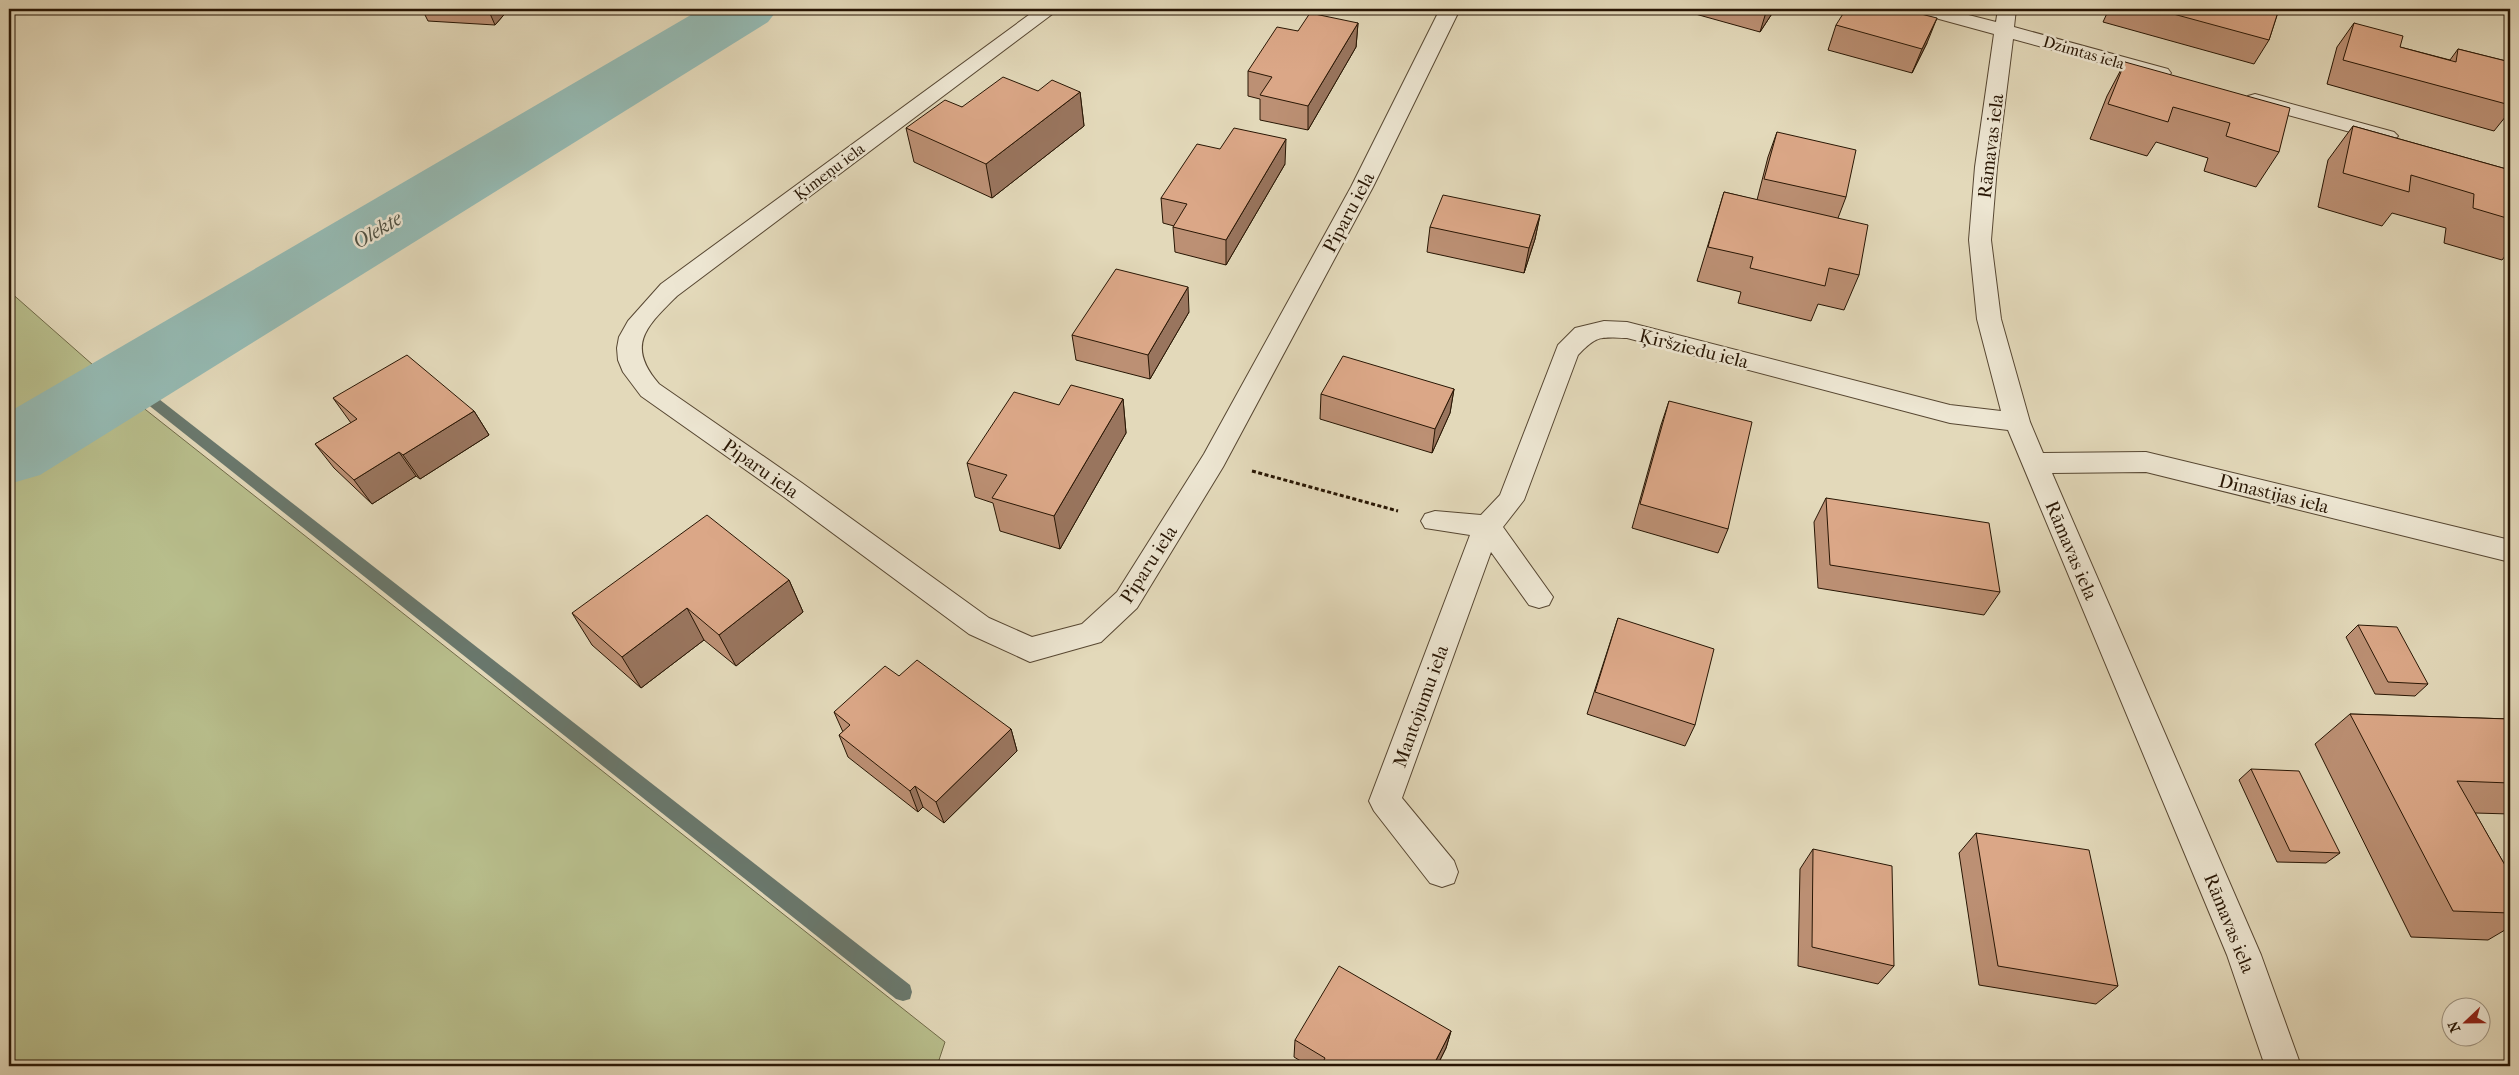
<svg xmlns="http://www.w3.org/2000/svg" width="2519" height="1075" font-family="'IM FELL French Canon',serif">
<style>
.green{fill:#b8be8c;stroke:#706a48}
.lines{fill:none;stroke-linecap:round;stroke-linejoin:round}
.stream{fill:#69786d;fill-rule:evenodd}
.river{fill:#95bab3;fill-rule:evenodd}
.street-casing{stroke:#574732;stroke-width:2}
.path{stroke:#281604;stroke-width:3;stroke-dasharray:4 2.5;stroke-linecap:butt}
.street{fill:#ede6d2;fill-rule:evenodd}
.wall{fill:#bc9074;stroke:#281604}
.shaded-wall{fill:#99755e;stroke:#281604}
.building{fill:#dba787;stroke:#281604}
.labels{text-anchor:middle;stroke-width:5;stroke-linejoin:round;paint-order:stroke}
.far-street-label{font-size:16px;fill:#281604;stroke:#ede6d2}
.street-label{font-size:19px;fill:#281604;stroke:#ede6d2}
.water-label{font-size:20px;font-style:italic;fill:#4e4f41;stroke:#ede6d2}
</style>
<rect width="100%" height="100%" fill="#e3d9ba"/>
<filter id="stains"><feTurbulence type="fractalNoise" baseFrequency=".004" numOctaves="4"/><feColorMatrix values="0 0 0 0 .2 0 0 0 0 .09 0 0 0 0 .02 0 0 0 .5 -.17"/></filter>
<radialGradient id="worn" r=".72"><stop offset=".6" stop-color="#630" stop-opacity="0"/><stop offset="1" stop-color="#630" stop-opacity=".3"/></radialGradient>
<!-- green -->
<path class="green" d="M9,291L110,380L9,442Z
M122,391L945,1042L937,1066H9V465Z"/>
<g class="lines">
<!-- stream -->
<path class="stream" d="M127,376L132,378L910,985L912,992L910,999L903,1001L896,999L122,384L120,381Z"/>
<!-- river -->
<path class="river" d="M701,9H778L768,22L40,475L9,484V412Z"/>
<!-- street casing -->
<g class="street-casing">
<path id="street" d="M1037,9H1059L677,296C647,326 625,345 659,384L802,483L989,618L1032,637L1082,624L1117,592L1204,454L1351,187L1440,9H1460L1373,187L1223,467L1137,608L1101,642L1030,662L969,634L784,497L641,396L623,372L618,360L617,348L619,337L628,321L661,284Z
M1914,9H1945L1996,22L1998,9H2016L2014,27L2168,69L2171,73L2168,77L2161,79L2013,39L1997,167L1991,240L2001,319L2030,422L2043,453L2146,452L2510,540V562L2146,472L2052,473L2261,955L2301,1066H2265L2227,955L2008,430L1950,423L1627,338C1600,337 1597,335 1578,355L1524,500L1503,527L1553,597L1549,605L1539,608L1529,605L1491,552L1402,798L1454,861L1458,872L1454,883L1442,887L1430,883L1374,811L1369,801L1470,535L1425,528L1421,521L1425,514L1435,511L1481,515L1500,495L1558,345L1575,328L1604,321L1627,322L1950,405L2001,411L1977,319L1969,240L1975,167L1994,34L1917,13Z
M2255,94L2394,132L2398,136L2394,140L2387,142L2248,104L2245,100L2248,96Z"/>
</g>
<!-- path -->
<path class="path" d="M1252,471L1398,511"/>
<!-- street -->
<use href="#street" class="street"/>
</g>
<!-- wall -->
<path class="wall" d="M422,9H509L495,25L428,21Z
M1682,9H1775L1760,32L1681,10Z
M2109,9H2279L2269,40L2254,64L2103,22Z
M1358,23L1356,47L1308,130L1260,120V99L1248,96V71L1298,31Z
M2354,23L2400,47L2450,60L2458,49L2510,62V111L2494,131L2327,84L2337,47Z
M1836,25L1927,43L1912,73L1828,50Z
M2125,62L2279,152L2256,187L2204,171L2208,158L2156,142L2147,156L2090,139L2107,96Z
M1080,92L1084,126L992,198L914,162L906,128L962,107Z
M2353,126L2510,170V250L2502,260L2444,243L2446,228L2392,213L2382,226L2318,207L2328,160Z
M1777,132L1846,197L1838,218L1859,275L1844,310L1818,304L1811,321L1738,303L1741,292L1697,281L1724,192L1757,200L1768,157Z
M1285,164L1226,265L1175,252L1173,227L1174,226L1163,223L1161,198Z
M1540,215L1535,239L1524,273L1427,252L1430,227Z
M1189,312L1150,379L1076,360L1072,335Z
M1454,389L1450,413L1432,453L1320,419L1321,394Z
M333,398L474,411L489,435L420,479L416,476L372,504L334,468L315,444L351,423Z
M1123,399L1126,433L1060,549L1000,531L993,503L975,497L967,463L1059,405Z
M1669,401L1728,529L1718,553L1632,528L1661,425Z
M1826,498L2000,592L1984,615L1818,588L1814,522Z
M789,580L803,612L736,666L704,640L641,688L592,645L572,613Z
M1618,618L1695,725L1685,746L1587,714Z
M2358,625L2428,684L2415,696L2375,694L2346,637Z
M899,676L1011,729L1017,751L944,823L923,807L918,812L848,757L839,735L843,732L834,712Z
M2350,714L2510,719V814L2475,813L2510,874V927L2488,940L2411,937L2315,744Z
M2251,769L2340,853L2326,863L2277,862L2239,780Z
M1976,833L2118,986L2096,1004L1979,985L1959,853Z
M1813,849L1894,966L1878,984L1798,966L1800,869Z
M1451,1031L1446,1048L1437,1066H1309L1294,1057L1295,1040Z"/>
<!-- shaded-wall -->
<path class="shaded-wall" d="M488,9H509L495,25Z
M1767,9H1775L1760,32Z
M1937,18L1927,43L1912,73L1922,49Z
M1358,23L1356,47L1308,130V106Z
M1080,92L1084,126L992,198L986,164Z
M1286,139L1285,164L1226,265V240Z
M1540,215L1535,239L1524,273L1529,248Z
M1188,287L1189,312L1150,379L1148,355Z
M1454,389L1450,413L1432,453L1435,429Z
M1123,399L1126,433L1060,549L1054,516Z
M474,411L489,435L420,479L403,455Z
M399,452L416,476L372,504L354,480Z
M789,580L803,612L736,666L719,635Z
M687,608L704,640L641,688L622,657Z
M1011,729L1017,751L944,823L936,802Z
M915,786L923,807L918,812L910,791Z
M1451,1031L1446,1048L1437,1066H1433Z"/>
<!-- building -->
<path class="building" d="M1846,9H1901L1937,18L1922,49L1836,25Z
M2155,9H2279L2269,40Z
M1310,13L1358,23L1308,106L1260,95L1272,77L1248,71L1277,27L1298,31Z
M2354,23L2403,36L2400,47L2456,62L2458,49L2510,62V105L2343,60Z
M2125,62L2290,108L2279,152L2226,136L2230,123L2173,107L2168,122L2108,104Z
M1003,77L1038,91L1052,80L1080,92L986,164L906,128L945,100L962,107Z
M2353,126L2510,170V219L2473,208L2474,194L2411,175L2409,192L2343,173Z
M1234,128L1286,139L1226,240L1173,227L1187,204L1161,198L1197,144L1220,149Z
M1777,132L1856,150L1846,197L1764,179Z
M1724,192L1868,225L1859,275L1829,268L1825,286L1750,268L1753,257L1708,247Z
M1443,195L1540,215L1529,248L1430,227Z
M1116,269L1188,287L1148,355L1072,335Z
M407,355L474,411L403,455L399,452L354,480L315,444L357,419L333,398Z
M1343,356L1454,389L1435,429L1321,394Z
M1071,385L1123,399L1054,516L992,498L1007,475L967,463L1014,392L1059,405Z
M1669,401L1752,422L1728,529L1640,504Z
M1826,498L1989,523L2000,592L1830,565Z
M707,515L789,580L719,635L687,608L622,657L572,613Z
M1618,618L1714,649L1695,725L1595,692Z
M2358,625L2397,627L2428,684L2388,682Z
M917,660L1011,729L936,802L915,786L910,791L839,735L850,725L834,712L885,666L899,676Z
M2350,714L2510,719V783L2457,781L2510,874V913L2453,911Z
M2251,769L2299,771L2340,853L2290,851Z
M1976,833L2089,850L2118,986L1998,966Z
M1813,849L1892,866L1894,966L1812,947Z
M1339,966L1451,1031L1433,1066H1321L1325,1058L1295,1040Z"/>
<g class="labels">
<!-- far-street labels -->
<g class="far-street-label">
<text transform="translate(2084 52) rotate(16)" y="6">Dzimtas iela</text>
<text transform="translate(829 171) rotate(-37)" y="6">Ķimeņu iela</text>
</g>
<!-- street labels -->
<g class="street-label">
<text transform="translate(1990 146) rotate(-83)" y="7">Rāmavas iela</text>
<text transform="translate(1348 212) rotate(-62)" y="7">Piparu iela</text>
<text transform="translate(1694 348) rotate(14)" y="7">Ķiršziedu iela</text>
<text transform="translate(761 468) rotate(35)" y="7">Piparu iela</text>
<text transform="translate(2274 493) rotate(14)" y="7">Dinastijas iela</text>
<text transform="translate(2072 550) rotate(67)" y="7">Rāmavas iela</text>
<text transform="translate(1148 564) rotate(-57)" y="7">Piparu iela</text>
<text transform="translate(1420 706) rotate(-70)" y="7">Mantojumu iela</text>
<text transform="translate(2230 923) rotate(68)" y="7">Rāmavas iela</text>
</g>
<!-- water labels -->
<g class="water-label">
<text transform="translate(377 230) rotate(-31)" y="7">Olekte</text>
</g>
</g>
<!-- margin -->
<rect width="2519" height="1075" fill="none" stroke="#e3d9ba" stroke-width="30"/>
<rect x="10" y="10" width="2499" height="1055" fill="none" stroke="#281604" stroke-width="2.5"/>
<rect x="15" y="15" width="2489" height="1045" fill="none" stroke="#281604"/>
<!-- north arrow -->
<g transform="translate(2466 1022) rotate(248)"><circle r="24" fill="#ede6d2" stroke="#9e9380"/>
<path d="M0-4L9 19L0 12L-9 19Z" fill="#8f2418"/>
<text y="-8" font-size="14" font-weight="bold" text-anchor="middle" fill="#281604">N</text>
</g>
<rect width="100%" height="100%" filter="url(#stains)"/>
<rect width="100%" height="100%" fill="url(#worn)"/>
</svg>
